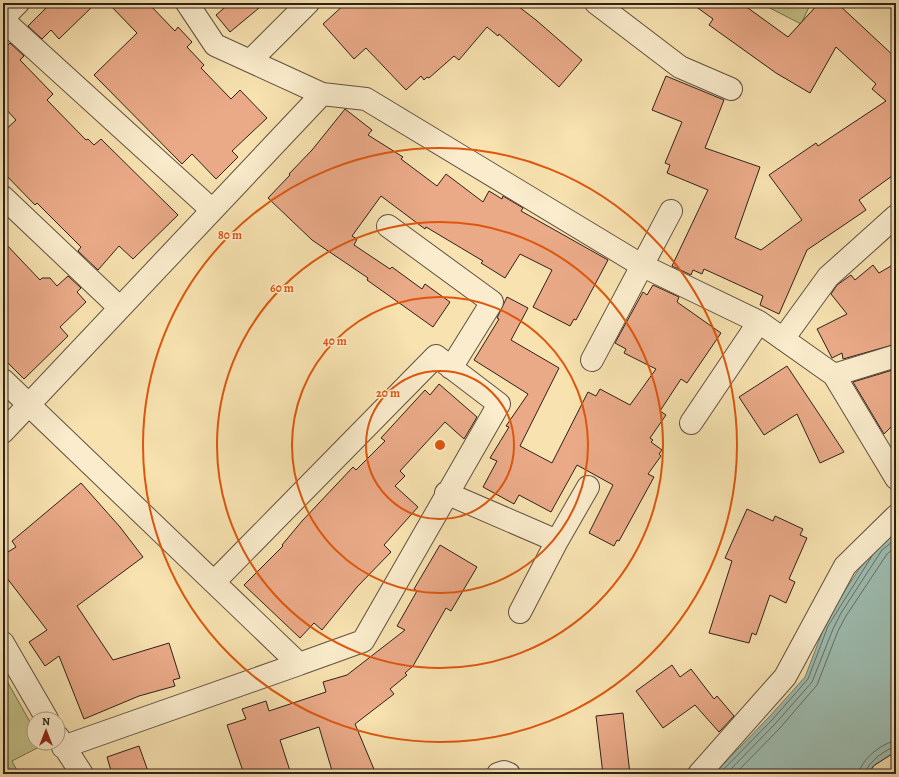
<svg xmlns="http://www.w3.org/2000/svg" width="899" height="777" font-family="Alegreya,serif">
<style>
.green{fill:#c3c187;stroke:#797151}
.water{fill:#9ebdb1;stroke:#727f75}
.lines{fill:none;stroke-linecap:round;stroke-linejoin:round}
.shore{stroke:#666f66;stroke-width:1}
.building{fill:#eaaa88;stroke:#2f211b}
.minor-casing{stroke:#615140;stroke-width:24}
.highway-casing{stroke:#2f211b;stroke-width:24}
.minor{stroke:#faeccc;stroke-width:22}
.highway{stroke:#f7e2b0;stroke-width:22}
.ring{fill:none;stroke:#df560d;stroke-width:2}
.centre{fill:#df560d;stroke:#faeccc;stroke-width:2}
.ring-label{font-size:12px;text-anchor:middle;font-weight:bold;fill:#df560d;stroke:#faeccc;stroke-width:3;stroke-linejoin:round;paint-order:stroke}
</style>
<rect width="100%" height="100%" fill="#f7e2b0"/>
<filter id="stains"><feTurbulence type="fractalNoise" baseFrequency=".005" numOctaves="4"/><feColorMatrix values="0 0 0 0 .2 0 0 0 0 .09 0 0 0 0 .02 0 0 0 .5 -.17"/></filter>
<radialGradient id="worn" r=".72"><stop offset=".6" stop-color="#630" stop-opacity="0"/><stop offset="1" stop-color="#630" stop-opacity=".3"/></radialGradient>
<!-- green -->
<path class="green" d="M760,3H811L801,24Z
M3,674L34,729V743H42L43,745L12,761L19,774H3Z"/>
<!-- water -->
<path class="water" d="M896,527V755L872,774H714L769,717L805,677L825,625L834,608L875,544Z"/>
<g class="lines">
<!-- shore -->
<path class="shore" d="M719,774L772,720L808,679L828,626L872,556
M726,774L775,724L812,682L833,629L841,613L882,550L896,539
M735,774L780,728L817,685L838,631L846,616L887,554L896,547
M859,774C860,760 883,742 896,741
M865,774C866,764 886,748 896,747"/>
</g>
<!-- building -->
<path class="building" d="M51,3H96L59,39L51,30L42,39L28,26Z
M108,3H148L175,31L178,27L192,42L187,47L204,65L201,68L231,99L240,90L267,118L232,151L238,157L216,179L192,154L182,164L94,75L137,33Z
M230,3H265L230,32L216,15Z
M346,3H514L536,20L582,60L559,87L499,34L498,36L487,27L459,60L454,56L429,78L427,77L424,80L421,76L406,90L366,48L354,59L323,24Z
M691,3H741L788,37L819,3H837L896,58V173L859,200L866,210L807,250L779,314L760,305L763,296L704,269L702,274L693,270L691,275L672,266L708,190L667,173L670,165L665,163L682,122L652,110L666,76L724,100L705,148L760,167L735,238L761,250L802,220L769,175L816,143L818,146L886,101L872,89L876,84L836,47L810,93L776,73L709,25L713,19Z
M3,43L7,46L10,43L24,56L20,60L53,94L47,100L86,140L88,139L94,145L101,139L178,215L133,259L119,246L98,270L78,251L81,247L37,203L35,205L3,172V132L16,120L3,106Z
M345,109L372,130L368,135L403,157L401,159L437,186L446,174L483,202L489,191L502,199L503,196L523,208L521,211L608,260L576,320L574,319L570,326L533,307L552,270L520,254L505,278L481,263L483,261L426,227L425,229L381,196L352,236L357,239L354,245L390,269L392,267L422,289L425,284L450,302L433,327L367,280L368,278L312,240L268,198L290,175L289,174L312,150Z
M3,241L40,280L42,278H50L57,286L68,276L81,288L77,292L86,302L60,327L68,336L24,379L3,358Z
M896,263V344L843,359L842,353L832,358L817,329L847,314L831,294L837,285L851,275L855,280L873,265L879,273Z
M653,285L679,297L677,302L721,333L687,383L681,379L660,411L666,415L650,438L653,440L651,442L662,450L659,454L661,456L648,474L654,477L619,541L617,540L614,546L589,533L613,485L577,465L551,512L519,495L514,504L483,487L497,461L490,458L509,427L506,426L528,394L474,360L499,319L497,318L507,297L528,308L511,340L559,368L520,446L552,463L588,392L596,396L600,389L630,405L656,369L624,353L626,349L615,343L643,292L647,295Z
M787,366L825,423L844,452L820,463L797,414L764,435L739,397Z
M896,369V422L884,434L853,382Z
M439,384L477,417L464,439L445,422L400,471L405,476L395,486L418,507L384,545L391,552L357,587L322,630L314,623L300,638L244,585L283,546L282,545L302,521L353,467L356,470L385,441L381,438L425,390L430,395Z
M81,483L120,527L143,557L77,606L113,660L169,643L180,678L173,680L175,686L139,696L84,719L59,656L45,666L29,642L47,630L3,573V555L16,547L12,541Z
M747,509L773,521L775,516L803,529L800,535L807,538L789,579L795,582L786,603L770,595L756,635L752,633L749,643L709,633L732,561L725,558Z
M440,545L477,567L451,611L446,608L413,666L405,673L407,675L390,689L394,694L355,724L376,774H333L319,727L280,740L291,774H244L227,725L246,719L242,709L266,701L269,711L326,692L323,682L347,675L405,630L397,626L417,591L414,589Z
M672,665L680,677L691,669L714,699L717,696L734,716L719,732L695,705L663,728L636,691Z
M623,713L630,774H603L596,716Z
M139,746L149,774H112L107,757Z"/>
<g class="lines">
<!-- minor casing -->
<g class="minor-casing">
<path id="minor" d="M187,3L215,45L250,61
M308,3L250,61L322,94L366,99L641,265L759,322L834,375L896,478
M596,3L680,67L731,89
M3,18L18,3
M3,20L212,210
M3,197L120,308
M388,226L492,302L451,368
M783,339L828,277L896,216
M592,360L671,211
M834,375L896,356
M3,380L299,664L63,747
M691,423L759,322
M3,432L322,94
M446,493L557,541
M214,582L436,356L499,404L363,641L299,664
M520,612L557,541L588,487
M3,643L47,719
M58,737L82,774
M498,774L504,772L509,774
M699,774L785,677L845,566L896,516"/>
</g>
<!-- highway casing -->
<g class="highway-casing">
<path id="highway" d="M882,774L896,765"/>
</g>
<!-- minor -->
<use href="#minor" class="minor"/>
<!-- highway -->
<use href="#highway" class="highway"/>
</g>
<!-- distance rings -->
<g class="ring">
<circle cx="440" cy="445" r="74"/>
<circle cx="440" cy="445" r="148"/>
<circle cx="440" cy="445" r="223"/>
<circle cx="440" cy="445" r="297"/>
</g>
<circle cx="440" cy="445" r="6" class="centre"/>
<g class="ring-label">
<text x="230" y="239">80 m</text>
<text x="282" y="292">60 m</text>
<text x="335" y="345">40 m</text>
<text x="388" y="397">20 m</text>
</g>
<!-- margin -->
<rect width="899" height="777" fill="none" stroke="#f7e2b0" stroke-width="16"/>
<rect x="4" y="4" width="891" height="769" fill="none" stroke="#2f211b" stroke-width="2"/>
<rect x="8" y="8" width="883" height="761" fill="none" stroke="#2f211b"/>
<!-- north arrow -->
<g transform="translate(46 731)"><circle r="19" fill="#faeccc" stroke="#a99b85"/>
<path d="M0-3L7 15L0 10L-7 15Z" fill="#8f2418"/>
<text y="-6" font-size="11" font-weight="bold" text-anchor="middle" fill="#2f211b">N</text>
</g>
<rect width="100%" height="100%" filter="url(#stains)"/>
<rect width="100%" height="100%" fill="url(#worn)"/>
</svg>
